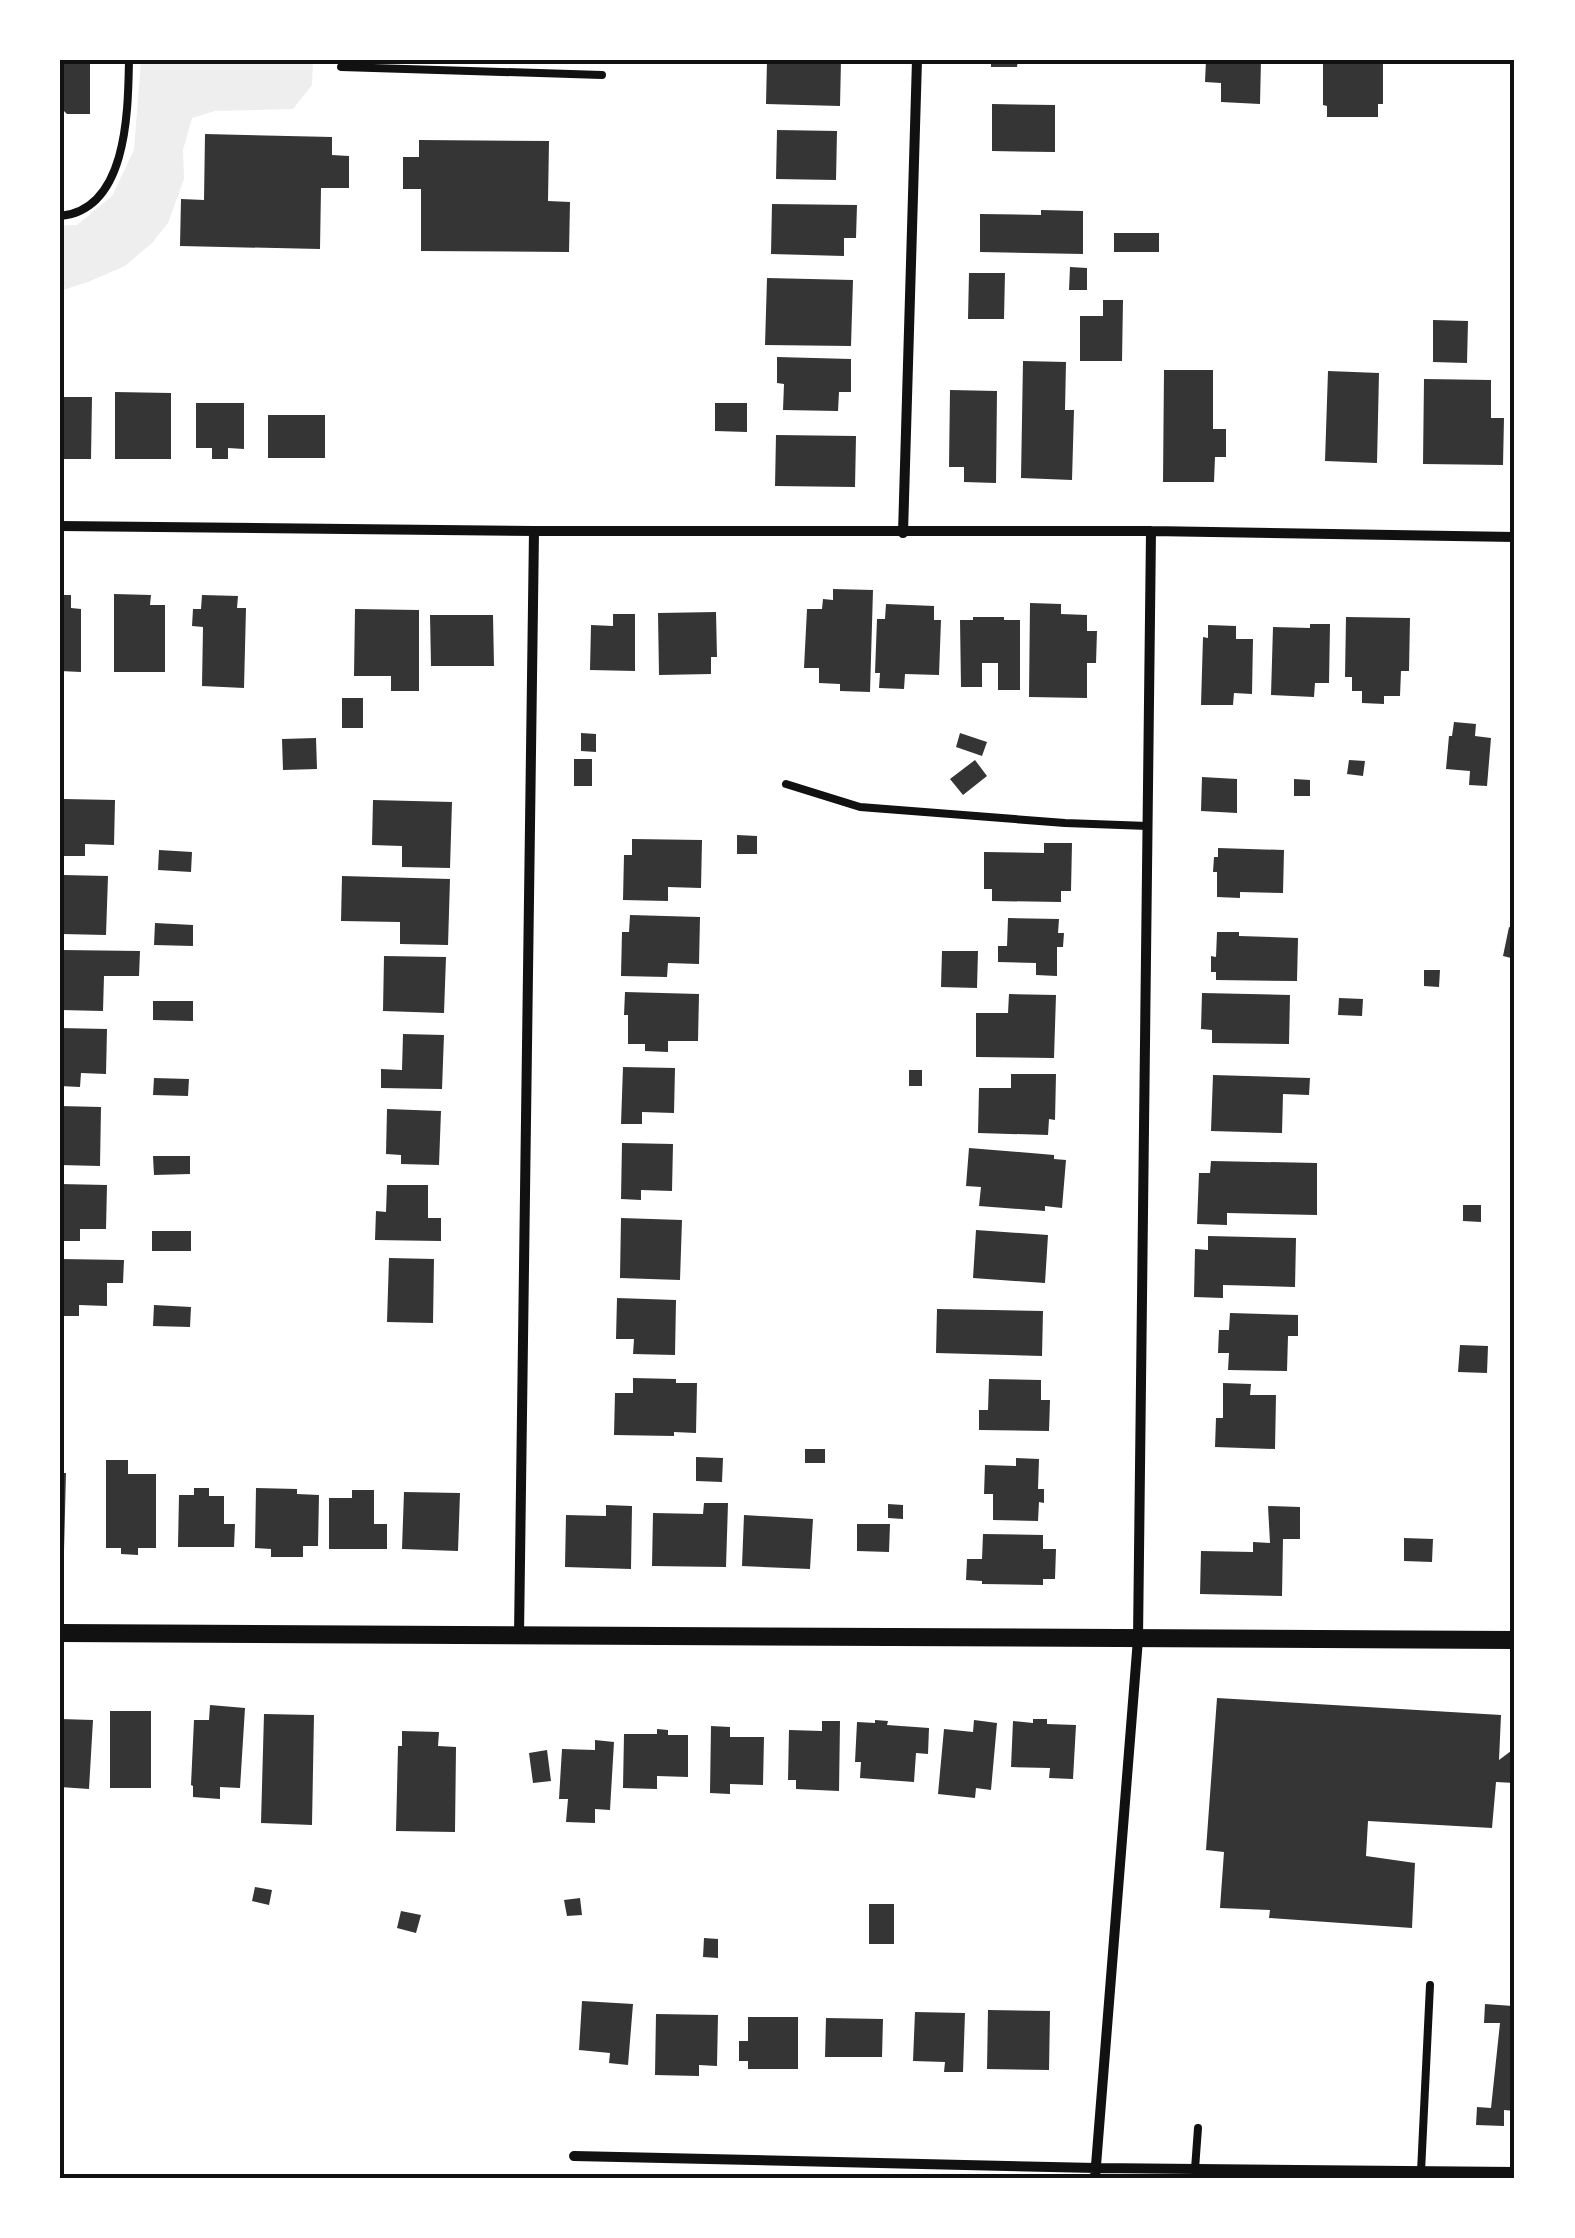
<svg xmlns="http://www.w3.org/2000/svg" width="1575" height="2238" font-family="'PT Sans',sans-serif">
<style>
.green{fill:#eee}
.building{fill:#353535}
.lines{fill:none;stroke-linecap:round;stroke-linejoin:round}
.service{stroke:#111;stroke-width:8}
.minor{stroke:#111;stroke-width:10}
.tertiary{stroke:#111;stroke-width:18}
.neatline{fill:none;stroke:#111;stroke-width:4}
</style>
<rect width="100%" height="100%" fill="#fff"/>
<!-- green -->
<path class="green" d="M141,60H313L312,85L293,109L215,111L192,118L183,150L184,179L168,223L152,243L125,266L88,282L60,291V225H77L112,196L134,150Z"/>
<!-- building -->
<path class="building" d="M60,60H90V114H67L60,107Z
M767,60H841L840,106L766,104Z
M991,60H1018L1017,67H991Z
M1206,60H1261L1260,104L1221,102V83L1205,82Z
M1323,60H1383V104H1378V117H1327V106L1323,105Z
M992,104L1055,105V152L992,151Z
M777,130L837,131L836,180L776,179Z
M205,134L332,137V155L349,156V188H321L320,249L180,246L181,199L204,200Z
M419,140L549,141L548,201L570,202L569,252L421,251V189H403V157H419Z
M772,204L857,205L856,238H844V256L771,254Z
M1041,210L1083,211V254L980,252V214L1041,215Z
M1114,233H1159V252H1114Z
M1070,267L1087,268V290H1069Z
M969,273H1005L1004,319H968Z
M767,278L853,280L851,346L765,345Z
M1103,300H1123L1122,361H1080V316H1103Z
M1433,320L1468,321L1467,363L1433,362Z
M777,357L851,359V392H839L838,411L783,410L784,384L777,383Z
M1023,361L1066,362L1065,410H1074L1072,480L1021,478Z
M1164,370H1213V429H1226V457H1215L1214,482H1163Z
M1328,371L1379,373L1377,463L1325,461Z
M1424,379L1491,380V418H1504L1503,465L1423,464Z
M950,390L997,391L996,483L964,482V467H949Z
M115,392L171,393V459H115Z
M60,397H92L91,459H60Z
M196,403H244V449L228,448V459H212V448H196Z
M715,403H747V432L715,431Z
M268,415H325V458H268Z
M776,435L856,436L855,487L775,486Z
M833,589L873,590L870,692L840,691V684L819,683V668H804L807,609H822L823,599L833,600Z
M114,594L151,595L150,605H165V672H114Z
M60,595H71V608L81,609V672L60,671Z
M202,595L238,596L237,608H246L244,688L202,686L203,627L192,626L193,609H201Z
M1030,603L1061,604V614L1087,615V631H1097L1096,663H1087V698L1029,697Z
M886,604L934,606V620H941L939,675L905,674L904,689L879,688L880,673H875L877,619H885Z
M355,609L419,610V691H391V676H354Z
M716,612L717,657H711V674L659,675L658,613Z
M613,614H635V671L590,670L591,625L613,626Z
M430,615H493L494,666H431Z
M973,617H1004V620H1020V690H998V663H982V687H961L960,620H973Z
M1346,617L1410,618L1409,671H1401L1400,696H1384V704L1362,703V691H1352V677H1345Z
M1310,624H1330L1329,683H1315L1314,697L1271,695L1273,627L1310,628Z
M1208,625L1236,626V639H1253L1252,694L1234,693L1233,705H1201L1203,637L1208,638Z
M342,698H363V728H342Z
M1454,722L1476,724L1475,736L1491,738L1487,786L1469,785L1470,771L1446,769L1449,736H1452Z
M581,733L596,734V752L581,751Z
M960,733L987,742L982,756L956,747Z
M316,738L317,769L283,770L282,739Z
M574,759H592V786H574Z
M975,760L987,776L963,795L950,779Z
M1349,760L1365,761L1363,776L1347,774Z
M1202,777L1237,779V813L1201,811Z
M1294,779L1310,780V796H1294Z
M64,799L115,800L114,845L85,844V856H63Z
M373,800L452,802L450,868L402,867V846L372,845Z
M737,835L757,836V854H737Z
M632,839L702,840L701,888L668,887V901L623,900L624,855H632Z
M1044,843H1072L1071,891H1061V902L992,901V889H984V852L1044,853Z
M1218,848L1284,850L1283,893L1240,892V898L1217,897V872H1213L1214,857H1218Z
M159,850L192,852L191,872L158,870Z
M64,875L108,876L106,935L62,934Z
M342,876L450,879L448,945L400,944V922L341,921Z
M630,915L700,917L699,964L668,963L667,977L621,976L622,932H629Z
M1008,918L1059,919L1058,933H1064L1063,947H1057V976L1036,975V963L998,962V946H1007Z
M155,923L193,925V946L154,945Z
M1509,927L1515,929V959L1503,956Z
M1217,932H1239V936L1298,938L1297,981L1216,980V972H1211V956L1216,957Z
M62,950L140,951L139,976H104L103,1011L60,1010Z
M942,951H978L977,988L941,987Z
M384,956L446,957L444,1013L383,1011Z
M1424,970H1440L1439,987L1424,986Z
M625,992L699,994L698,1041H668V1052L645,1051V1044H628V1015H624Z
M1202,993L1290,995L1289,1044L1212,1043V1030L1201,1029Z
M1009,994L1056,995L1054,1058L976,1057V1013H1008Z
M1339,998L1363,999L1362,1016L1338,1015Z
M153,1001H193V1021L153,1020Z
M60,1028L107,1029L106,1074L81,1073L80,1087L60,1086Z
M403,1034L444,1035L442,1089L381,1088V1069L402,1070Z
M623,1067L675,1068L674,1113L642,1112V1124H621Z
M909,1070H922V1086H909Z
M1011,1074H1056L1055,1120L1049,1119L1048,1135L978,1133L979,1088H1011Z
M1213,1075L1310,1078L1309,1095L1283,1094L1282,1133L1211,1131Z
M154,1078L189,1079L188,1096L153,1095Z
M60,1106L101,1107L100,1166L60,1165Z
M387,1109L441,1111L439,1165L401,1164V1155L386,1154Z
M622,1143L673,1144L672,1191L641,1190V1200L621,1199Z
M969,1148L1054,1155V1159L1066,1160L1062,1208L1045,1206V1211L979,1206L981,1187L966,1186Z
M153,1156H190V1174L154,1175Z
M1211,1161L1317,1163V1215L1227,1213V1225L1197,1224L1199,1173H1210Z
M60,1184L107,1185L106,1229H80V1241H60Z
M387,1185H428V1218H441V1241L375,1240L376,1211L386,1212Z
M1463,1205H1481V1222L1463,1221Z
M621,1218L682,1220L680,1280L620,1278Z
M976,1230L1048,1235L1045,1283L973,1278Z
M152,1231H191V1251H152Z
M1208,1236L1296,1238L1295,1287L1223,1285V1298L1194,1297L1195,1249L1208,1250Z
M389,1258L434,1259L433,1323L387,1322Z
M60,1259L124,1260L123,1283H107V1306L79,1305V1316H60Z
M617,1298L676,1300L675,1355L633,1354L634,1339H616Z
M154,1305L191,1307L190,1327L153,1326Z
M937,1309L1043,1311L1042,1356L936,1353Z
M1230,1313L1298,1315V1336H1288L1287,1371L1228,1370L1229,1353H1218L1219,1330H1229Z
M1460,1345L1488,1346L1487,1373L1458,1372Z
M633,1378L676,1379V1383H697L696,1433L674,1432V1436L614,1435L615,1393H633Z
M989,1379L1041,1380V1400H1050L1049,1431L979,1430V1410H988Z
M1223,1383L1251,1384L1250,1395H1276L1275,1449L1215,1447L1216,1418H1223Z
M805,1449H825V1463H805Z
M696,1457L723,1458L722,1482L696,1481Z
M1016,1458L1039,1459L1038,1489H1044V1503L1039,1502L1038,1521L993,1520V1494H984L985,1465L1016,1466Z
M106,1460H128V1474H156V1548H138V1555L121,1554V1548H106Z
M60,1473H66L64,1551L60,1550Z
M194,1488H209V1496H224V1524H235L234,1547H178L179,1495H194Z
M256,1488L297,1489V1494L319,1495L318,1546H303V1557H271V1549L255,1548Z
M352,1490H374V1524H387V1549H329V1498H352Z
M404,1492L460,1493L458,1551L402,1549Z
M704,1503H728L726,1567L652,1566L653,1513L703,1514Z
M888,1504L903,1505V1519L888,1518Z
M606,1505L632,1506L631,1569L565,1567L566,1515L606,1516Z
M1268,1506L1300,1507V1539H1283L1282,1596L1200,1594L1201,1551L1253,1552V1542L1270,1543Z
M744,1515L813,1519L810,1569L742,1566Z
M857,1524H890L889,1552L857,1551Z
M983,1534L1043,1535V1549H1056L1055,1579H1043V1585L982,1584V1581L966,1580L967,1559H982Z
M1404,1538L1433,1539L1432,1562L1404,1561Z
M1217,1698L1501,1715L1499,1760L1515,1748V1783L1496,1782L1492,1828L1368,1821L1366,1856L1415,1863L1412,1928L1269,1918L1270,1910L1220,1908L1224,1852L1206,1850Z
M210,1705L245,1708L240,1788L220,1787V1799L193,1797V1786L191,1785L194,1720H209Z
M110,1711H151V1788H110Z
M264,1714L314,1715L312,1825L261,1823Z
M60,1719L93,1720L89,1789L60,1787Z
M1033,1719H1047V1724L1076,1725L1073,1779L1049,1778L1050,1768L1011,1767L1013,1721L1033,1723Z
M875,1720L888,1721L887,1725L929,1728L928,1754L916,1753L914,1782L860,1778L861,1762H855L857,1722L875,1723Z
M974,1720L997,1723L991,1790L976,1788L975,1798L938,1794L944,1729L973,1732Z
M822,1721H840L839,1791L796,1789V1780H788L789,1730L822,1731Z
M711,1726L730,1727V1737H764L763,1785L730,1784V1794L710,1793Z
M657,1729L668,1730V1735H688V1777L657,1776V1789L623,1788L624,1734H657Z
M402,1731L439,1732L438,1746L456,1747L455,1832L396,1831L398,1746H402Z
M595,1740L614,1742L610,1810L595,1809V1823L566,1822L568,1799H559L562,1749L595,1750Z
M547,1750L551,1781L533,1783L529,1753Z
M255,1887L272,1890L269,1905L252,1901Z
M580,1898L582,1915L567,1916L564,1900Z
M869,1904H894V1944H869Z
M401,1911L421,1915L416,1933L397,1928Z
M704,1938L718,1939V1958L703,1957Z
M582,2001L633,2004L628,2065L609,2063L610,2053L579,2050Z
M1485,2004L1513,2006L1515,2111L1504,2110V2126L1476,2125L1477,2107L1491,2108L1500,2023H1484Z
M988,2010L1050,2011L1049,2070L987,2069Z
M915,2012L965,2013L963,2072H944L945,2062L913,2061Z
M656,2014L718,2015L717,2066L699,2065V2076L655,2075Z
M748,2017H798V2069H748V2061H739V2041H748Z
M826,2018L883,2019L882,2057H825Z"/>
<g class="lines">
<!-- service -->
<path class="service" d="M341,67L602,75
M60,216C128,210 128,110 129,60
M786,784L860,807L1065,823L1148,826
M1195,2169L1198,2128
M1421,2172L1430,1985"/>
<!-- minor -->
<path class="minor" d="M60,526L534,531H1151L1515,537
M903,533L917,60
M519,1635L534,531
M574,2156L1096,2168L1515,2172
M1095,2178L1138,1639L1151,531"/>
<!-- tertiary -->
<path class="tertiary" d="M60,1633L1515,1640"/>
</g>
<!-- border -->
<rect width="1575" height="2238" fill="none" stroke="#ffffff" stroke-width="125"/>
<rect x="62" y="62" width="1450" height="2114" class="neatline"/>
</svg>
